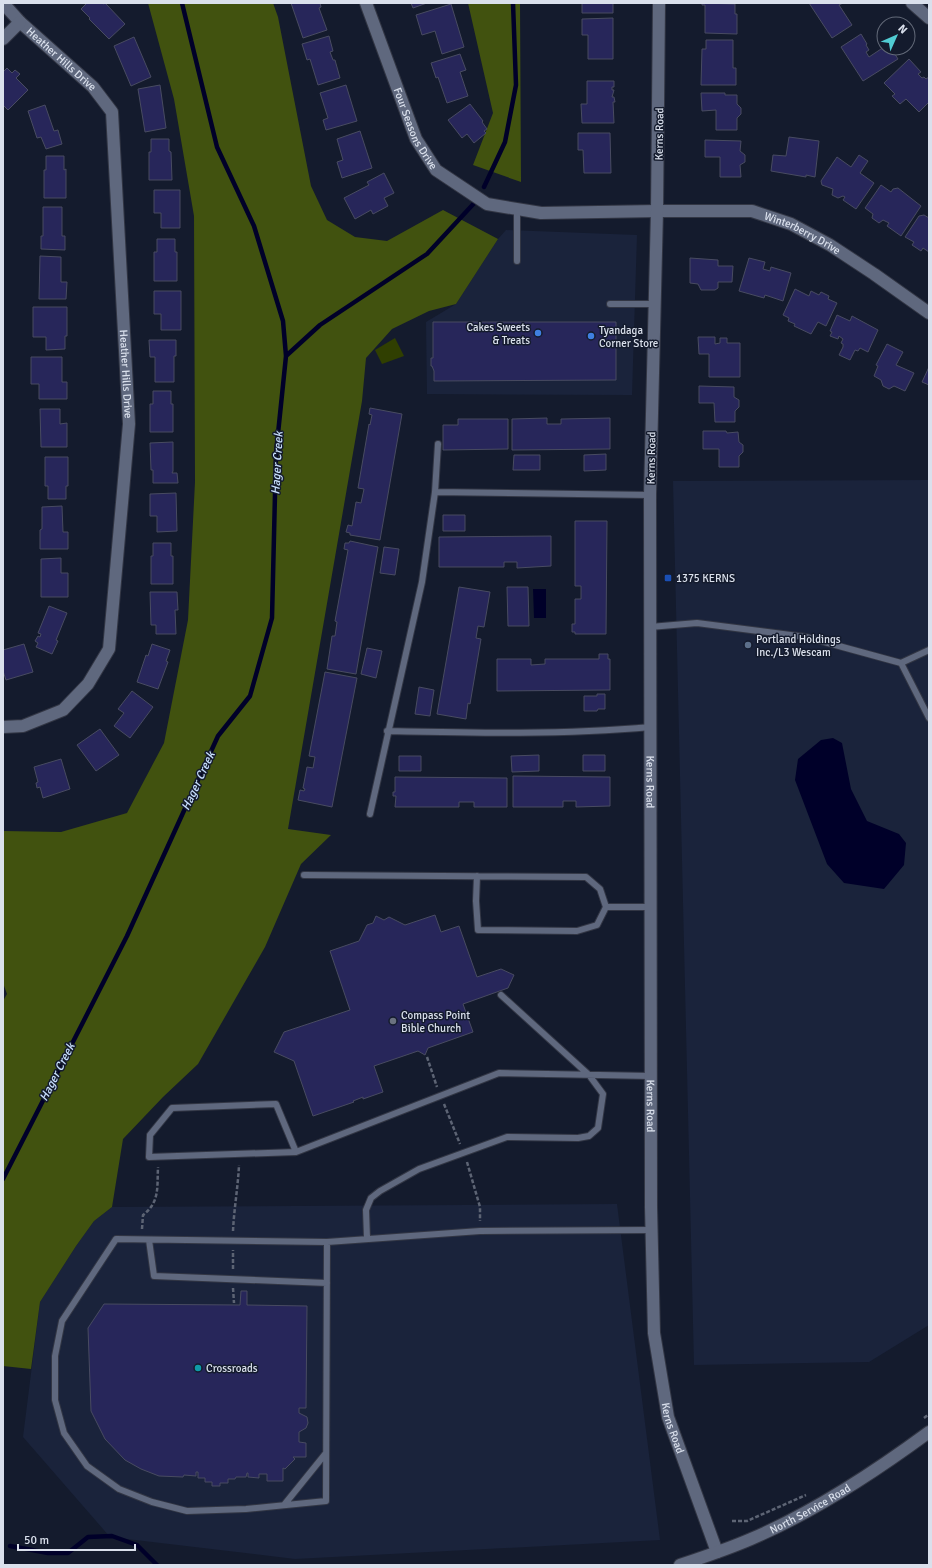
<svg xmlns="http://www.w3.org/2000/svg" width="932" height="1568" font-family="Signika,sans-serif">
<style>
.built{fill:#1a233b}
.green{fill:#303f01}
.forest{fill:#41520f}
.water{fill:#000029}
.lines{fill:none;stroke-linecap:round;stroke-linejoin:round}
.stream{stroke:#000029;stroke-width:4.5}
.building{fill:#27265a;stroke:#484b61}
.lane-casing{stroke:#323644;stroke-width:8}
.street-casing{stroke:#323644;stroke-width:14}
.secondary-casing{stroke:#323644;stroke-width:14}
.path{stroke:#5d6474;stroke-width:2.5;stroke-dasharray:4 2;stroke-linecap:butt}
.lane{stroke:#5f687e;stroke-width:6}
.street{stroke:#5f687e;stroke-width:12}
.secondary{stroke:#5f687e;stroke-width:12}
.shop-dot{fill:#3f7fe0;stroke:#141b2d;stroke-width:1.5}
.transit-dot{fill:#1a4fb4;stroke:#141b2d;stroke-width:1.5}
.service-dot{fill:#5c6f8a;stroke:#141b2d;stroke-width:1.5}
.worship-dot{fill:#6b7280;stroke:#141b2d;stroke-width:1.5}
.culture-dot{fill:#0f9aa8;stroke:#141b2d;stroke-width:1.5}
.labels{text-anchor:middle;stroke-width:3;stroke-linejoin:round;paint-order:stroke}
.street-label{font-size:11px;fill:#dae0ec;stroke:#141b2d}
.poi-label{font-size:11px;fill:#dae0ec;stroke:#141b2d;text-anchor:start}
.water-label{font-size:12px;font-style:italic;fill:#c9e0fe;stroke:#141b2d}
</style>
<rect width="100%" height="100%" fill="#141b2d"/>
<!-- built -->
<path class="built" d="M506,230L637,235L632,395L427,394L426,322L456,304L498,239Z
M929,480V1325L869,1362L694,1365L673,481Z
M617,1204L660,1540L295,1559L110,1537L23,1437L40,1302L76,1246L94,1221L112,1207Z"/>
<!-- green -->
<path class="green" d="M395,338L404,356L382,364L375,350Z"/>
<!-- forest -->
<path class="forest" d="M148,3H273L278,17L311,186L327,220L355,237L387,241L443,210L498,239L456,304L429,311L392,329L366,358L362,401L288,829L331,835L301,864L265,947L198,1064L163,1097L123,1139L112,1207L94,1221L76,1246L40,1302L31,1369L3,1366V1001L7,994L3,983V831L61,832L127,813L164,743L188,620L195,482L194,216L174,99Z
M468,3H520L521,182L473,165L493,113Z"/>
<!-- water -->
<path class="water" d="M533,589H546V618H534Z
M833,738L842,743L851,789L867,821L899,834L906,843L904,865L884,889L844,883L827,864L795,780L798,759L821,740Z"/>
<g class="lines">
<!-- stream -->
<path class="stream" d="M484,187L505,142L516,85L513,3
M286,356L320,325L427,254L478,199
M3,1179L127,936L218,736L250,696L272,618L276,453L286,356L283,321L254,226L217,147L182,3
M10,1546L48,1553H68L88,1537L112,1536L137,1545L157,1565"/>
</g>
<!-- building -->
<path class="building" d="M87,3H102L103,4L105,3L125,24L109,39L89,19L90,18L81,9Z
M291,3H320L321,7L319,8L327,30L303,38Z
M411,3H427L413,8Z
M582,3H613V13H582Z
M702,3L735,4V14H737V34L705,33V5H702Z
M809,3H843L839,5L852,25L832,38Z
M451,4L464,47L442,54L435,31L422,35L416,15Z
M613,18V59H588V35H582V19Z
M861,34L867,44L866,45L869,50L866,52L869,57L884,47L891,48L898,59L863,81L841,47Z
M329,36L333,51L330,52L333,60H335L340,78L318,85L310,59L307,60L302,44Z
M134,37L151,77L131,86L114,46Z
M706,40H733V68H736V85H701L702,49H706Z
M460,54L466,70L460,72L468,96L447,103L438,77L436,78L431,63Z
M909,59L921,72L918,74L922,78L924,77L926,79L929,77V102L919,112L906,99L900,104L892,96L895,94L884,83Z
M7,68L12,73L15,70L20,74L16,78L28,90L8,110L3,105V72Z
M587,81H614V87H612V90H614L612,97H614L615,102H613L614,123H582L581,104H587Z
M160,85L166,128L145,132L138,89Z
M346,85L357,121L326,130L323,120L328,118L320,93Z
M701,93H725V95H737V104L741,108V114L737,118V130H716V110L702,111Z
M470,104L483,121L482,122L487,129L484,131L486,133L474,143L467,134L462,138L448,120Z
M45,105L54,131L58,130L62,144L46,149L41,137L37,138L28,111Z
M360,131L372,168L342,178L337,162L343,160L337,139Z
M578,133H610L611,173H584L583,150H578Z
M789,137L819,141L815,177L806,175V177L771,171L773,155L786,156Z
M151,139H169V151L171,152L172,180H149V152H151Z
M705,140L741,141L740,151L745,155V162L740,165L741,177H720V157H705Z
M859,155L868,161L860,173L874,183L856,209L843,200L845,197L843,196L838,198L832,195L833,189L822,185L821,181L837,157L851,167Z
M46,156H64V170L66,169V198H44V170H46Z
M384,173L394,193L384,198L388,206L373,214L371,210L355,219L344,198L369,185L367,182Z
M881,185L891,192L893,189L898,188L921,206L901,236L887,226L889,223L883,220L879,223L872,218L873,214L865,208Z
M154,190H180V228H161V213H154Z
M43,207H62V236H65V250L41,249V236H43Z
M924,215L929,218V252L923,248L921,251L912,245L914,242L905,237L919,216Z
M157,239H175V252H177V281H154V252H157Z
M40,256L61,257V282H67L66,299H39Z
M690,258L718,260V266H733L732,282H718V288L715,290H701L698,284L690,283Z
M749,258L765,262L763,269L770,271L771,267L791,273L783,301L765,295L764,298L739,291Z
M795,289L809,296L811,291L819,295L821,292L829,296L828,299L837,303L826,326L818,322L811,334L794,326L795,324L788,321L789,318L783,315Z
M154,291H181V330H161V314H154Z
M33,307H67V336H65V349L46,350V337H33Z
M837,315L850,321L852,316L878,330L868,352L860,348L858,351L855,350L850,360L839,355L843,347V344L841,343L843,339L839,336L838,339L830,336L832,332L830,331Z
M433,322H616V380L434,381V371L432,366H431V358H433Z
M698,337H715V344L720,343V338H727V343H740V377H709V354H699Z
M149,340H176V356H174V382H155V357H150Z
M887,344L903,352L896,365L914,373L905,391L894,386L889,389L883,386L881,380L874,376L878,366L876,365Z
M31,357H62V382H67V399H39V384H31Z
M929,367V385L922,382Z
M699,386L734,387V397L739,400V407L735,411V422H715L714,403H699Z
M153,391H171V404H173V432H150V404H153Z
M370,408L402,414L380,540L350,535V533L346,532L348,525L352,526L356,502L361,503L364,489L358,488L369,424L370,425L372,415L369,414Z
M40,409H60V424L67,423V447H41Z
M547,418V424H561V419L610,418V449L512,450V419Z
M458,419H508V449L443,450V425H458Z
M703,431H726L727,433L738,432L739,442L743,445V452L739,456V467H719V449H703Z
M173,442V471L172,473H177L178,483H153V470H151L150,443Z
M606,454V470L584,471V455Z
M514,455H540V470H513Z
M45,457H68V486H66V499H48V486H45Z
M176,493L177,531L157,532V516H150V494Z
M62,506L63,532H68V549H40V530L42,529V507Z
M443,515H465V531H443Z
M575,521H607L606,634H575V632H572V624H575V599H581V586H575Z
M551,536V566L517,568V562H504V567H439V537Z
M350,541L378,547L356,674L327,669L332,636H335L337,622L335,621L348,550L344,549L345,543H349Z
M153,543H171V556H173V584H151V556H153Z
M384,547L399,549L395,575L380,573Z
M61,558V573H68V597H41V559Z
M459,587L490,592L484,627L478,626L476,638L481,639L470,704L468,703L466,719L437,714Z
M507,587H528L529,626H508Z
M150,592H177L178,610H175L176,634H156V625H151Z
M49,606L67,613L56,640L58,641L52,654L36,647L38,643L35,641L38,636L40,637L41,634L38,633Z
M24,644L33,672L6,680L3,671V650Z
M152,644L170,650L166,661L168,662L158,689L137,682L146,655L148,656Z
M367,648L382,651L376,678L361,674Z
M599,654H608V659H610V690L497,691V659H531V665L545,664V659H599Z
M325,672L357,678L332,807L298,800L300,790L304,791L305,789L303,788L307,767L313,768L315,757L309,756Z
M419,687L434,690L430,716L415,714Z
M132,691L153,707L130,738L114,726L124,713L118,709Z
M597,694H605V709H598L597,711H584V696H597Z
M100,729L119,755L96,771L77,745Z
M539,755V771L512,772L511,756Z
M583,755H605V771H583Z
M399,756H421V771H399Z
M61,759L70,789L43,798L40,787L37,788L36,783L38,782L34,767Z
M513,776L610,777V806L576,807V801H563V807H513Z
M395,777L507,778V807H474V802H459V807H395L396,796H393V792H395Z
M435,915L441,932L459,926L477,977L501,969L514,975L508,988L463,1004L473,1032L428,1048L425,1055L418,1051L374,1066L383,1092L363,1099V1097L353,1101L354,1102L313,1116L294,1061L274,1052L284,1032L350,1010L330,951L359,941L367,925L373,923L376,916L384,920L389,917L405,925Z
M241,1291H247V1305L307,1306L306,1408H299V1413L307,1417L308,1423L306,1428L299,1432V1442L306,1443V1457H293L295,1459L285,1469L283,1468V1481H267V1474H259V1478L248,1477V1473H247L246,1477H236L235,1479H228V1483H220V1486H212V1482H205V1478H198V1472H196V1476L184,1475L183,1477L159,1476L141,1469L125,1460L105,1439L91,1411L88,1328L104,1304L240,1305Z"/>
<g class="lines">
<!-- lane casing -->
<g class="lane-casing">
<path id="lane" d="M517,261V209
M610,304H655
M435,492L650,495
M650,627L697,623L806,637L901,663L929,650
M901,663L929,718
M387,731C476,733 563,735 651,727
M370,814L422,582L435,492L438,444
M304,875L586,877L600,889L606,907L597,925L577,931L478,930L476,901L477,876
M606,907H651
M296,1152L276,1104L172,1108L150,1135L149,1157L296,1152L499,1073L651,1076
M367,1238L366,1210L371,1198L380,1191L419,1169L507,1137L578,1138L589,1136L598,1128L603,1094L589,1075L501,995
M116,1239L327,1242L326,1501L246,1509L187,1511L152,1502L119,1489L87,1466L64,1433L55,1400V1356L62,1321Z
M149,1240L154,1276L327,1283
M327,1242L480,1231L652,1230
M284,1505L326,1453"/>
</g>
<!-- street casing -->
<g class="street-casing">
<g id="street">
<path id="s1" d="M3,3L20,22L93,87L112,112L129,424L109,649L88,684L63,710L23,726L3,727"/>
<path id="s2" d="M366,3L416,139L436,170L487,204L541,213L657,211H752L791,224L830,245L874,274L929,313"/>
<path d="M912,3L929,18"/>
<path d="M3,39L20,22"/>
</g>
</g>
<!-- secondary casing -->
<g class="secondary-casing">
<g id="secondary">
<path id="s3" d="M659,3L657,211L650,495L651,1207L654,1333L668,1417L717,1552"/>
<path id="s4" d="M680,1565C704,1557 728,1549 751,1539C812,1513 876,1471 929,1432"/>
</g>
</g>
<!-- path -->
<path class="path" d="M427,1057L437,1087
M444,1104L460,1144
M467,1162L480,1207V1221
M142,1229L143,1215C160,1202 157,1187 158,1167
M233,1231C234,1209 238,1187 239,1165
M233,1269V1250
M233,1288L234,1303
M924,1418L929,1414
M732,1521H747L806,1495"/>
<!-- lane -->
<use href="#lane" class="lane"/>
<!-- street -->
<use href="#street" class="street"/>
<!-- secondary -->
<use href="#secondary" class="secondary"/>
</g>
<!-- markers -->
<g class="shop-dot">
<circle cx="538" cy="333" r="4"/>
<circle cx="591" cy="336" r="4"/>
</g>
<rect class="transit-dot" x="664" y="574" width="8" height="8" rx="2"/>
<circle class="service-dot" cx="748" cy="645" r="4"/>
<circle class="worship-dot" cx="393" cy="1021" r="4"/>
<circle class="culture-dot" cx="198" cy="1368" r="4"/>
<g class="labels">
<!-- street labels -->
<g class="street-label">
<text dy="4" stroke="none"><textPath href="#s1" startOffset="81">Heather Hills Drive</textPath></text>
<text dy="4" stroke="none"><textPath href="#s2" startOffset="135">Four Seasons Drive</textPath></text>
<text transform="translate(659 134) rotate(-89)" y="4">Kerns Road</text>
<text dy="4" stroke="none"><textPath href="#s2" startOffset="564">Winterberry Drive</textPath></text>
<text dy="4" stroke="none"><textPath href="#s1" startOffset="417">Heather Hills Drive</textPath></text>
<text transform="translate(651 458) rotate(-89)" y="4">Kerns Road</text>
<text dy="4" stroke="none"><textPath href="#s3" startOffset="779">Kerns Road</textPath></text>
<text dy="4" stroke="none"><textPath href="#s3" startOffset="1103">Kerns Road</textPath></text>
<text dy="4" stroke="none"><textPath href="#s3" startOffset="1427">Kerns Road</textPath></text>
<text dy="4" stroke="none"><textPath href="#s4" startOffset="142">North Service Road</textPath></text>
</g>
<!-- poi labels -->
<g class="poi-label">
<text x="530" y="331" text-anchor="end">Cakes Sweets<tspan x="530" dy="13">&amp; Treats</tspan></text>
<text x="599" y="334">Tyandaga<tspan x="599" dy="13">Corner Store</tspan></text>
<text x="676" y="582">1375 KERNS</text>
<text x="756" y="643">Portland Holdings<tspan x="756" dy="13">Inc./L3 Wescam</tspan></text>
<text x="401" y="1019">Compass Point<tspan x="401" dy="13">Bible Church</tspan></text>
<text x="206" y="1372">Crossroads</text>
</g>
<!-- water labels -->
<g class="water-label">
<text transform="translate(277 463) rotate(-87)" y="4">Hager Creek</text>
<text transform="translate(198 781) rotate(-65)" y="4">Hager Creek</text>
<text transform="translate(57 1072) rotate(-63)" y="4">Hager Creek</text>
</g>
</g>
<!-- border -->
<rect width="932" height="1568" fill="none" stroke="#dae0ec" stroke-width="8"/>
<!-- north arrow -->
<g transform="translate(896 36) rotate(45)"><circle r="19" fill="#141b2d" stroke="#636a79"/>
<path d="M0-3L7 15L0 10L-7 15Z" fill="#51ccd3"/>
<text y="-6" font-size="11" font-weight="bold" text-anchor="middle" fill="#dae0ec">N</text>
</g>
<!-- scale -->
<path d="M18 1544v6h117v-6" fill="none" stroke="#dae0ec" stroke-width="2"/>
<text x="24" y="1544" font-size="12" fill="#dae0ec" stroke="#141b2d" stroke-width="3" paint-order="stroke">50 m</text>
</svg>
